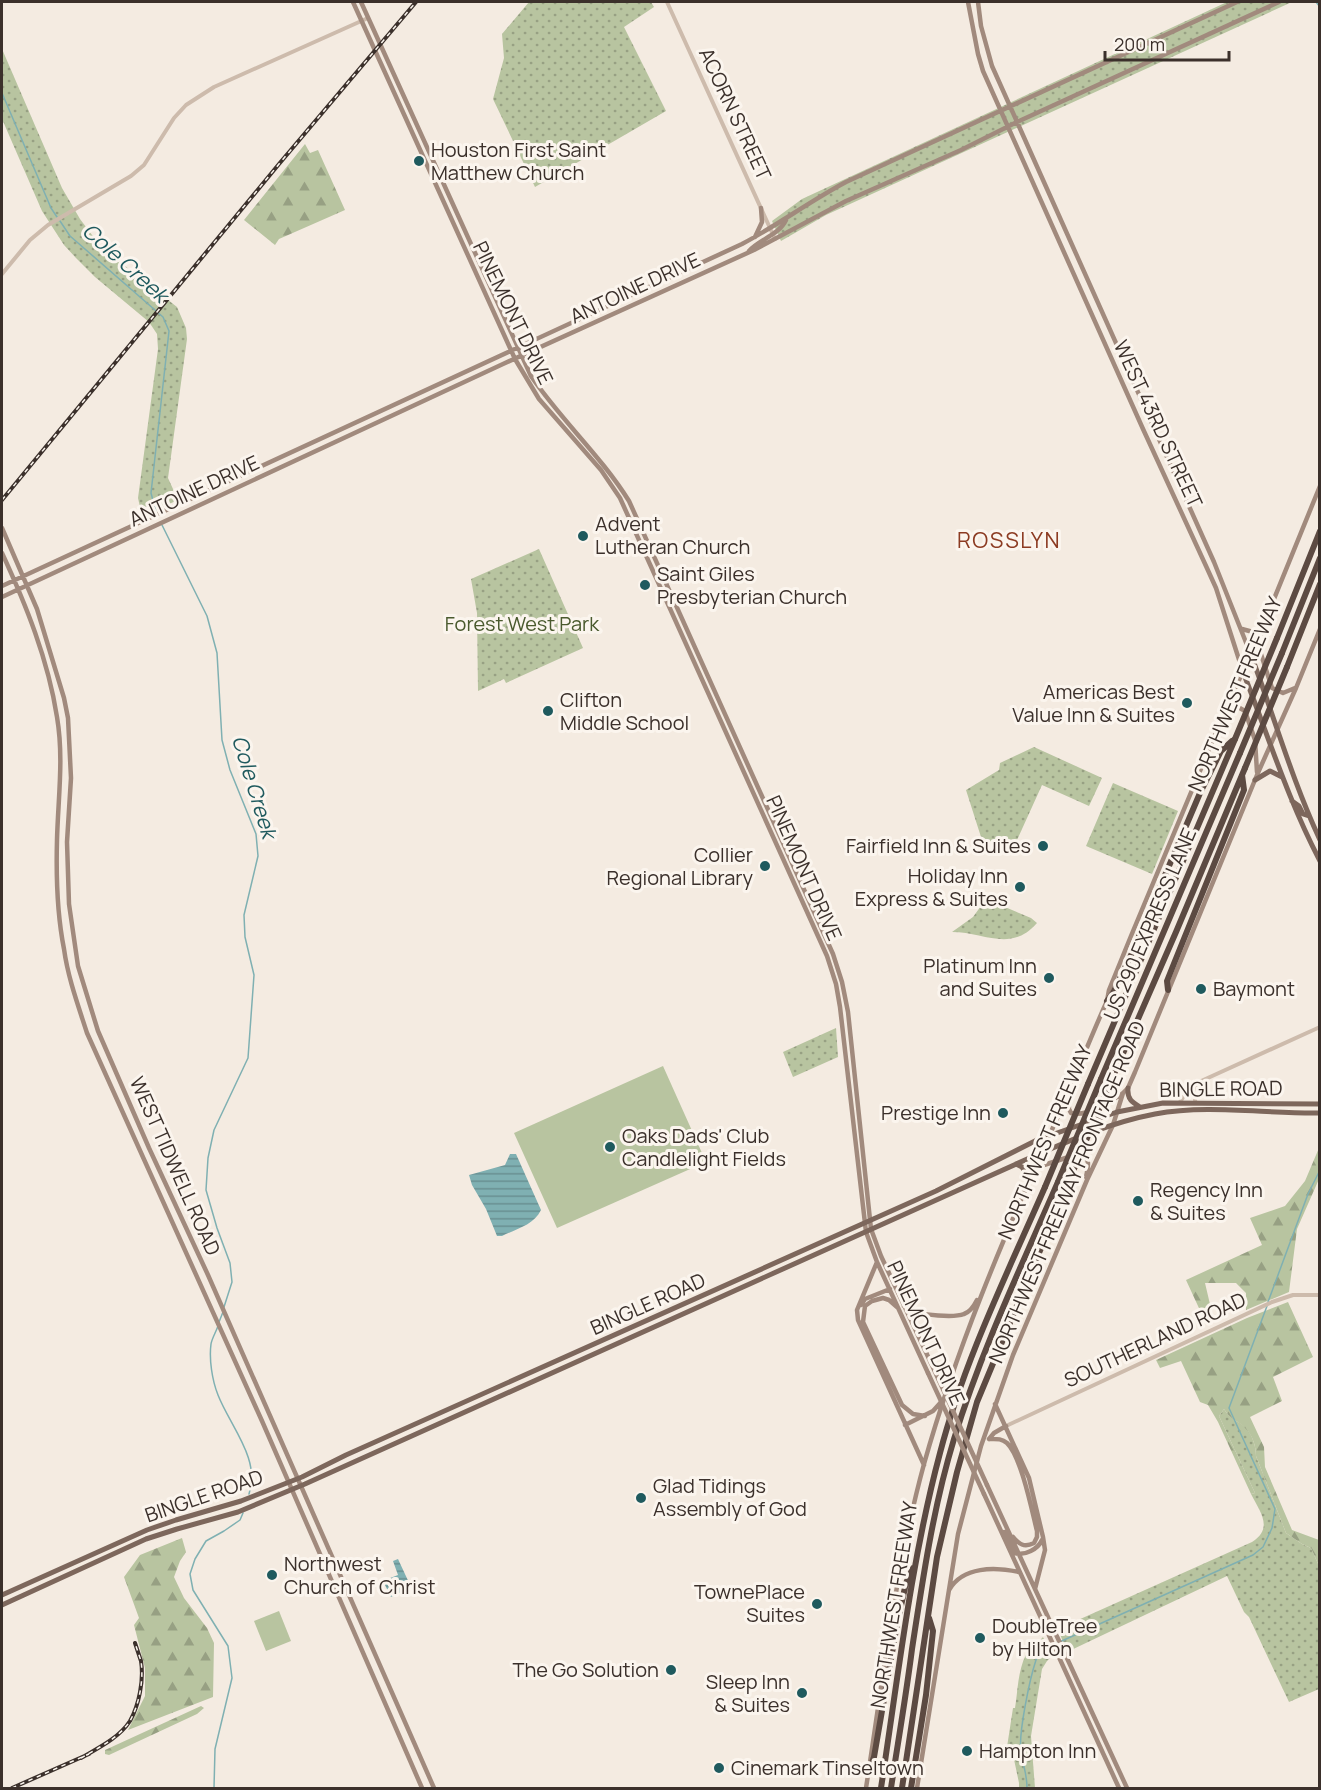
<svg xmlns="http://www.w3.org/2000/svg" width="1321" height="1790" font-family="Manrope,sans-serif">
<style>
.grass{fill:url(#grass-dots)}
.forest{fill:url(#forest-firs)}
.garden{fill:#b8c4a0}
.water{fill:url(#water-rules)}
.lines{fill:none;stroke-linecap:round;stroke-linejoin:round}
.stream{stroke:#7fb0b2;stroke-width:1.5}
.tertiary{stroke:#cdbbac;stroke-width:4}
.secondary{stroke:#a18a7d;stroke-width:4.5}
.primary{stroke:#7d675c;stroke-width:5}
.motorway{stroke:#5c4a42;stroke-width:6}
.rail-casing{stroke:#3b302b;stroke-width:4}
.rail{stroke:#fbf5ee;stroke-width:1.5;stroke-dasharray:4.5;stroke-linecap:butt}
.secondary-bridge{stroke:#a18a7d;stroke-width:4.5}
.motorway-bridge{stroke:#5c4a42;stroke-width:6}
.poi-dot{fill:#1f5a5e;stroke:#fbf5ee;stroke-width:2}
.labels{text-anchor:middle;stroke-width:6;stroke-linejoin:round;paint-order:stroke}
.street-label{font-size:20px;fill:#3b302b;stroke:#fbf5ee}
.poi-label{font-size:20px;fill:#3b302b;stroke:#fbf5ee;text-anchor:start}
.park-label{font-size:20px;fill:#4a5a2e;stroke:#fbf5ee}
.water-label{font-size:21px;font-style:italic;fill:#1f5a5e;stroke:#fbf5ee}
.quarter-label{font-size:22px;letter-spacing:1.5px;fill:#8c3b22;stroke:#fbf5ee}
</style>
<defs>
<pattern id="grass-dots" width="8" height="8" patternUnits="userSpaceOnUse" patternTransform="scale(1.5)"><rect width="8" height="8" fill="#b8c4a0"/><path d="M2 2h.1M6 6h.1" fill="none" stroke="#97a083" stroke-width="1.8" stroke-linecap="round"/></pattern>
<pattern id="forest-firs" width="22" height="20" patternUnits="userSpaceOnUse" patternTransform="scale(1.5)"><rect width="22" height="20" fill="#b8c4a0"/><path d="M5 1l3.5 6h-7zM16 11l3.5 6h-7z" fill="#97a083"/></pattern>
<pattern id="water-rules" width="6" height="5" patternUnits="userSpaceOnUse" patternTransform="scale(1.5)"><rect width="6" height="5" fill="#7fb0b2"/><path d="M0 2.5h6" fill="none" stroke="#699091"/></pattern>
</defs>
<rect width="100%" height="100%" fill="#f4ebe1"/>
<!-- grass -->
<path class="grass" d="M529,2H651L654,7L624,27L666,111L535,187L493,99L504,58L502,34Z
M1227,2H1292L826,215L781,241L772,221L802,199Z
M2,49L62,188L80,219L95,239L106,251L177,307L186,328L187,339L168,478L178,500L142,516L138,498L158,349L157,334L149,322L95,277L76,258L64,245L42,211L2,119Z
M539,549L583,648L506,683L504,679L478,691L477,613L471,579Z
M1034,747L1102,778L1089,806L1042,785L1012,851L981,837L966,790L999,770L1000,763Z
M1113,783L1178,811L1152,874L1086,846Z
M986,899L1031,918L1037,923C1011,953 984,932 952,932L973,917Z
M836,1028L838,1057L793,1077L783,1052Z
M1224,1409C1232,1422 1239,1420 1246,1428C1253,1436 1256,1447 1256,1456L1286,1533L1302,1544L1311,1548L1319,1566V1689L1289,1702L1249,1617L1244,1612L1227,1576L1067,1652L1058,1629L1252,1542C1274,1528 1260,1512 1251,1494L1255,1493L1219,1416Z
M1043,1637L1052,1656L1047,1661L1042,1669L1031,1736L1035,1788H1019V1783L1012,1750L1007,1747L1013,1708H1015C1018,1690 1018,1665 1029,1650C1032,1645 1039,1642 1043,1637Z"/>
<!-- forest -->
<path class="forest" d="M305,144L310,153L318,150L345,210L279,239L275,245L244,220Z
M1319,1148V1179L1297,1229L1289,1292L1246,1310V1293L1236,1283H1205L1213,1317L1204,1319L1186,1280L1262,1245L1250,1218L1285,1206L1305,1181Z
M1288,1302L1313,1357L1273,1377L1282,1401L1250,1417L1264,1447L1265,1467L1292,1530L1319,1540V1566L1311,1548L1302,1544L1286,1533L1256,1456C1256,1447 1253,1436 1246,1429C1239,1420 1232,1422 1224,1409L1219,1416L1255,1493L1251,1494L1218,1422L1208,1405L1200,1402L1181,1361L1160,1368L1156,1360L1247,1318Z
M182,1538L186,1552L180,1561L174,1577L184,1598L207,1628L214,1643L213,1697L128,1730L145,1696V1668L134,1625L139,1618L124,1577L140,1555Z
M201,1706L204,1708L197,1714L109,1755L105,1754V1750Z"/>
<!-- garden -->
<path class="garden" d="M663,1066L706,1162L557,1228L514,1133Z
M279,1611L291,1641L266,1651L254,1621Z"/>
<!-- water -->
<path class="water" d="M510,1154H516L541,1210C534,1225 516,1229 502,1236H497L486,1209L472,1185L469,1175L505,1165Z
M398,1559L411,1587L391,1597L384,1583L385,1580L398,1575L393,1561Z"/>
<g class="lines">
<!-- stream -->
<path class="stream" d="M1316,2L1320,7
M2,93L51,208L57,217
M60,221L70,236L163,317L169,331L151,493L156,512
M162,525L207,616L217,653L222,740L230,770L256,834L258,856L244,915L245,937L254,975L248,1058L214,1130L208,1158L206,1190L217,1228L230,1263L232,1282L224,1307
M1268,1302L1308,1194L1320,1170
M219,1322L223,1312
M218,1326C216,1332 212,1338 211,1344C209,1359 212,1380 218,1395C230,1426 261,1459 249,1494
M1055,1644L1253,1555L1263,1547L1272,1528L1275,1509L1229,1408L1267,1306
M214,1788L215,1749L232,1678L228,1646L193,1590L190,1574L195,1559L206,1541L224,1531L240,1520L243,1513
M1027,1788C1027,1773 1023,1766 1021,1752C1018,1734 1030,1678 1036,1660L1039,1653L1051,1646"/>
<!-- tertiary -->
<path class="tertiary" d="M667,2L775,239
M2,274L30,240L48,225L131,176L144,165L174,118L186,105L214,87L368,18
M1180,1102C1186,1094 1186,1086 1196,1081L1199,1082
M1195,1102L1196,1088L1199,1082L1320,1027
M1006,1426L1272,1302L1293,1295H1320"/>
<!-- secondary -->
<path class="secondary" d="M353,2L515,359L539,399L601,470L620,498L827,956L836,984L840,1007L866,1232L877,1262L928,1373
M361,2L531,376C561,420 601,456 629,501L833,954L842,982L848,1012L871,1229L881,1256L931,1363
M968,2L978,54L983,71L1143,429L1206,566L1216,588L1243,672
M978,2L981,26L992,66L1214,562L1251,655
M755,237L762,222L761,208
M749,251C760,239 779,235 786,220
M2,528L37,609L64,698L68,718L71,778L67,842L69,904L78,966L98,1031L149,1148L208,1275L434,1788
M2,553C26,605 48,659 57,717C64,758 58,799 57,840C56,876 57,914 64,949C68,978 78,1005 87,1033L262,1421L422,1788
M2,586L742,244C778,225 810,201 846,182L1237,2
M2,597L503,364L754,250L846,201L961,150L1017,122L1279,2
M1242,629L1253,632L1262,628
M1262,635L1259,648L1272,688L1283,693L1295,688
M1225,711L1238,707L1245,711L1255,740L1257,772
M1068,1095L1069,1109L1071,1113C1088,1117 1110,1102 1123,1093
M1035,1172L1044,1165L1081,1153C1091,1160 1088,1166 1086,1177
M877,1262L857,1310L858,1320L924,1465
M861,1305L865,1299L890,1289
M904,1306C907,1308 909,1310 912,1311C922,1315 954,1318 964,1314C970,1312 974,1306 977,1300
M897,1307L889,1300L883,1298L872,1301L865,1306L863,1322L902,1405L913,1414L925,1416
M995,1404L1029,1478L1043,1537L1045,1550L1035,1589
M905,1425L933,1411L942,1401
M989,1439C996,1439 1001,1438 1007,1443C1021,1456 1032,1511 1037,1531V1537L1034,1543C1024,1548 1019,1544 1013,1537
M989,1439L994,1433L1006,1426
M987,1485L1127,1788
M984,1494L1119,1788
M1004,1532L1015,1553C1025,1556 1038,1549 1042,1540
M949,1590C963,1566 995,1567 1019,1572
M866,1788C883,1680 895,1570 924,1464C956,1350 1002,1241 1050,1134C1070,1091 1087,1045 1107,1001L1109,990L1131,936L1223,716L1263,626L1320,486
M917,1788L958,1534L981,1446L1013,1355L1087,1180L1113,1125L1123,1093L1128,1088L1135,1072L1257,775L1296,688L1320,629"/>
<!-- primary -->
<path class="primary" d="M1251,655C1274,716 1292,780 1320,840
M1243,672C1268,735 1288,800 1320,861
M1255,780L1270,771L1282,777
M1292,801L1299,806L1303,814L1309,816
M1128,1088C1127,1099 1132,1102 1140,1107
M1016,1164L1022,1167L1030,1179
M2,1595L147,1530L176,1520L241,1501L302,1477L346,1455L936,1191L1037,1140L1117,1112L1163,1103L1320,1104
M2,1605L146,1539L177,1529L238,1512L305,1484L1034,1156C1073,1139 1113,1122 1155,1114C1209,1104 1265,1114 1320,1113"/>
<!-- motorway -->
<path class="motorway" d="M1277,638L1320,531
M1282,653L1320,558
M1287,667L1320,584
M1168,990L1167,981L1173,966L1244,790L1242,775
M1107,1001L1113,993L1132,953L1200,793L1221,751L1232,741
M1114,1074L1176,932L1245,768
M1101,1079L1240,753
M1088,1084L1235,739
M870,1768L874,1757L897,1624L906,1583L913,1568
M881,1788C898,1677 911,1561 940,1453C964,1361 1007,1274 1045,1187
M891,1788C898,1742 906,1696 912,1649C923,1578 933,1508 954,1439C981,1351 1021,1267 1058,1182
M902,1788L937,1557L957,1472L977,1402L1071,1176
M911,1788L926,1695L933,1631L929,1618"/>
<!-- rail casing -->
<g class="rail-casing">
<path id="rail" d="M2,500L279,164L416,2
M81,1758C98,1748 119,1738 130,1721C139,1705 144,1680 141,1661C139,1655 137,1649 135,1643
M12,1788L89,1754"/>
</g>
<!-- rail -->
<use href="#rail" class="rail"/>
<!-- secondary-bridge -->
<path class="secondary-bridge" d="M931,1363L987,1485
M928,1373L984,1494"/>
<!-- motorway-bridge -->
<path class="motorway-bridge" d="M1235,739L1277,638
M1240,753L1282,653
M1245,768L1287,667
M1071,1176L1114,1074
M1058,1182L1101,1079
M1045,1187L1088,1084"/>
</g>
<!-- markers -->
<g class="poi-dot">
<circle cx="419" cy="161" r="6"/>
<circle cx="583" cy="536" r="6"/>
<circle cx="645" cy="585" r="6"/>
<circle cx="1187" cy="703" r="6"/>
<circle cx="548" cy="711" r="6"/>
<circle cx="1043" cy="846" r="6"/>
<circle cx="765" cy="866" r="6"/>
<circle cx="1020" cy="887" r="6"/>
<circle cx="1049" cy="978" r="6"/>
<circle cx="1201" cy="989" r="6"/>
<circle cx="1003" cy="1113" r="6"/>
<circle cx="610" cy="1147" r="6"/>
<circle cx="1138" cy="1201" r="6"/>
<circle cx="641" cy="1498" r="6"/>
<circle cx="272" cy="1575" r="6"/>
<circle cx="817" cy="1604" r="6"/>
<circle cx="980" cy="1638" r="6"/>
<circle cx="671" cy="1670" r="6"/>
<circle cx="802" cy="1693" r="6"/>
<circle cx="967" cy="1751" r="6"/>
<circle cx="719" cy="1768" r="6"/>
</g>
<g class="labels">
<!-- street labels -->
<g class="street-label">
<text transform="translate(735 114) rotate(65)" y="7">ACORN STREET</text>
<text transform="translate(635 288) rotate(-25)" y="7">ANTOINE DRIVE</text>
<text transform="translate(513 313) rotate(64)" y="7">PINEMONT DRIVE</text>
<text transform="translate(1158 424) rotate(65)" y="7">WEST 43RD STREET</text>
<text transform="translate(194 491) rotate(-25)" y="7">ANTOINE DRIVE</text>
<text transform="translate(1235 694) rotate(-67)" y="7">NORTHWEST FREEWAY</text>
<text transform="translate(804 868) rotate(66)" y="7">PINEMONT DRIVE</text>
<text transform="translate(1150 924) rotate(-67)" y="7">US 290 EXPRESS LANE</text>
<text transform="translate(1221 1089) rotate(-1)" y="7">BINGLE ROAD</text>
<text transform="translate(1045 1142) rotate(-67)" y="7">NORTHWEST FREEWAY</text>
<text transform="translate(175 1166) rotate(66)" y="7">WEST TIDWELL ROAD</text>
<text transform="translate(1067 1192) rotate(-67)" y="7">NORTHWEST FREEWAY FRONTAGE ROAD</text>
<text transform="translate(648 1304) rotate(-24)" y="7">BINGLE ROAD</text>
<text transform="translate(926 1333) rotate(65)" y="7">PINEMONT DRIVE</text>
<text transform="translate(1155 1340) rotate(-25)" y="7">SOUTHERLAND ROAD</text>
<text transform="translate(204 1496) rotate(-19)" y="7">BINGLE ROAD</text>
<text transform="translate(894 1605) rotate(-81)" y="7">NORTHWEST FREEWAY</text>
</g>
<!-- poi labels -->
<g class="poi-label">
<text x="431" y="157">Houston First Saint<tspan x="431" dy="23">Matthew Church</tspan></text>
<text x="595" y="531">Advent<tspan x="595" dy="23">Lutheran Church</tspan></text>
<text x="657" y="581">Saint Giles<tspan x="657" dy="23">Presbyterian Church</tspan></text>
<text x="1175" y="699" text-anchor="end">Americas Best<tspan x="1175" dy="23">Value Inn &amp; Suites</tspan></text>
<text x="560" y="707">Clifton<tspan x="560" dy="23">Middle School</tspan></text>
<text x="1031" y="853" text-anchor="end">Fairfield Inn &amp; Suites</text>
<text x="753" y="862" text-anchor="end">Collier<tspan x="753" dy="23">Regional Library</tspan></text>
<text x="1008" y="883" text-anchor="end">Holiday Inn<tspan x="1008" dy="23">Express &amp; Suites</tspan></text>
<text x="1037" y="973" text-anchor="end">Platinum Inn<tspan x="1037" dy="23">and Suites</tspan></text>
<text x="1213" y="996">Baymont</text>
<text x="991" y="1120" text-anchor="end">Prestige Inn</text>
<text x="622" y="1143">Oaks Dads' Club<tspan x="622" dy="23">Candlelight Fields</tspan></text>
<text x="1150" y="1197">Regency Inn<tspan x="1150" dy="23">&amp; Suites</tspan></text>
<text x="653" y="1493">Glad Tidings<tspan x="653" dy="23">Assembly of God</tspan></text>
<text x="284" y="1571">Northwest<tspan x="284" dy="23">Church of Christ</tspan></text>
<text x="805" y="1599" text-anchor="end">TownePlace<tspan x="805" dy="23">Suites</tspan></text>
<text x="992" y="1633">DoubleTree<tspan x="992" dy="23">by Hilton</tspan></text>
<text x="659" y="1677" text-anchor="end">The Go Solution</text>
<text x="790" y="1689" text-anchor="end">Sleep Inn<tspan x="790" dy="23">&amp; Suites</tspan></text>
<text x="979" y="1758">Hampton Inn</text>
<text x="731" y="1775">Cinemark Tinseltown</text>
</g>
<!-- park labels -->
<g class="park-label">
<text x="522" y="631">Forest West Park</text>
</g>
<!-- water labels -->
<g class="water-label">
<text transform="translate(125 263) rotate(42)" y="7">Cole Creek</text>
<text transform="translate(254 787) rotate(73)" y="7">Cole Creek</text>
</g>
<!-- quarter labels -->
<g class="quarter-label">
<text x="1009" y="548">ROSSLYN</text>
</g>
</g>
<!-- border -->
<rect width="1321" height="1790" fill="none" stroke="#3b302b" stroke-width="6"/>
<!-- scale -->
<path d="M1105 51v9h124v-9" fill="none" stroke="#3b302b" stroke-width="3"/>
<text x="1114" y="51" font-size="18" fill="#3b302b" stroke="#fbf5ee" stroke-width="4.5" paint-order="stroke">200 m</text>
</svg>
